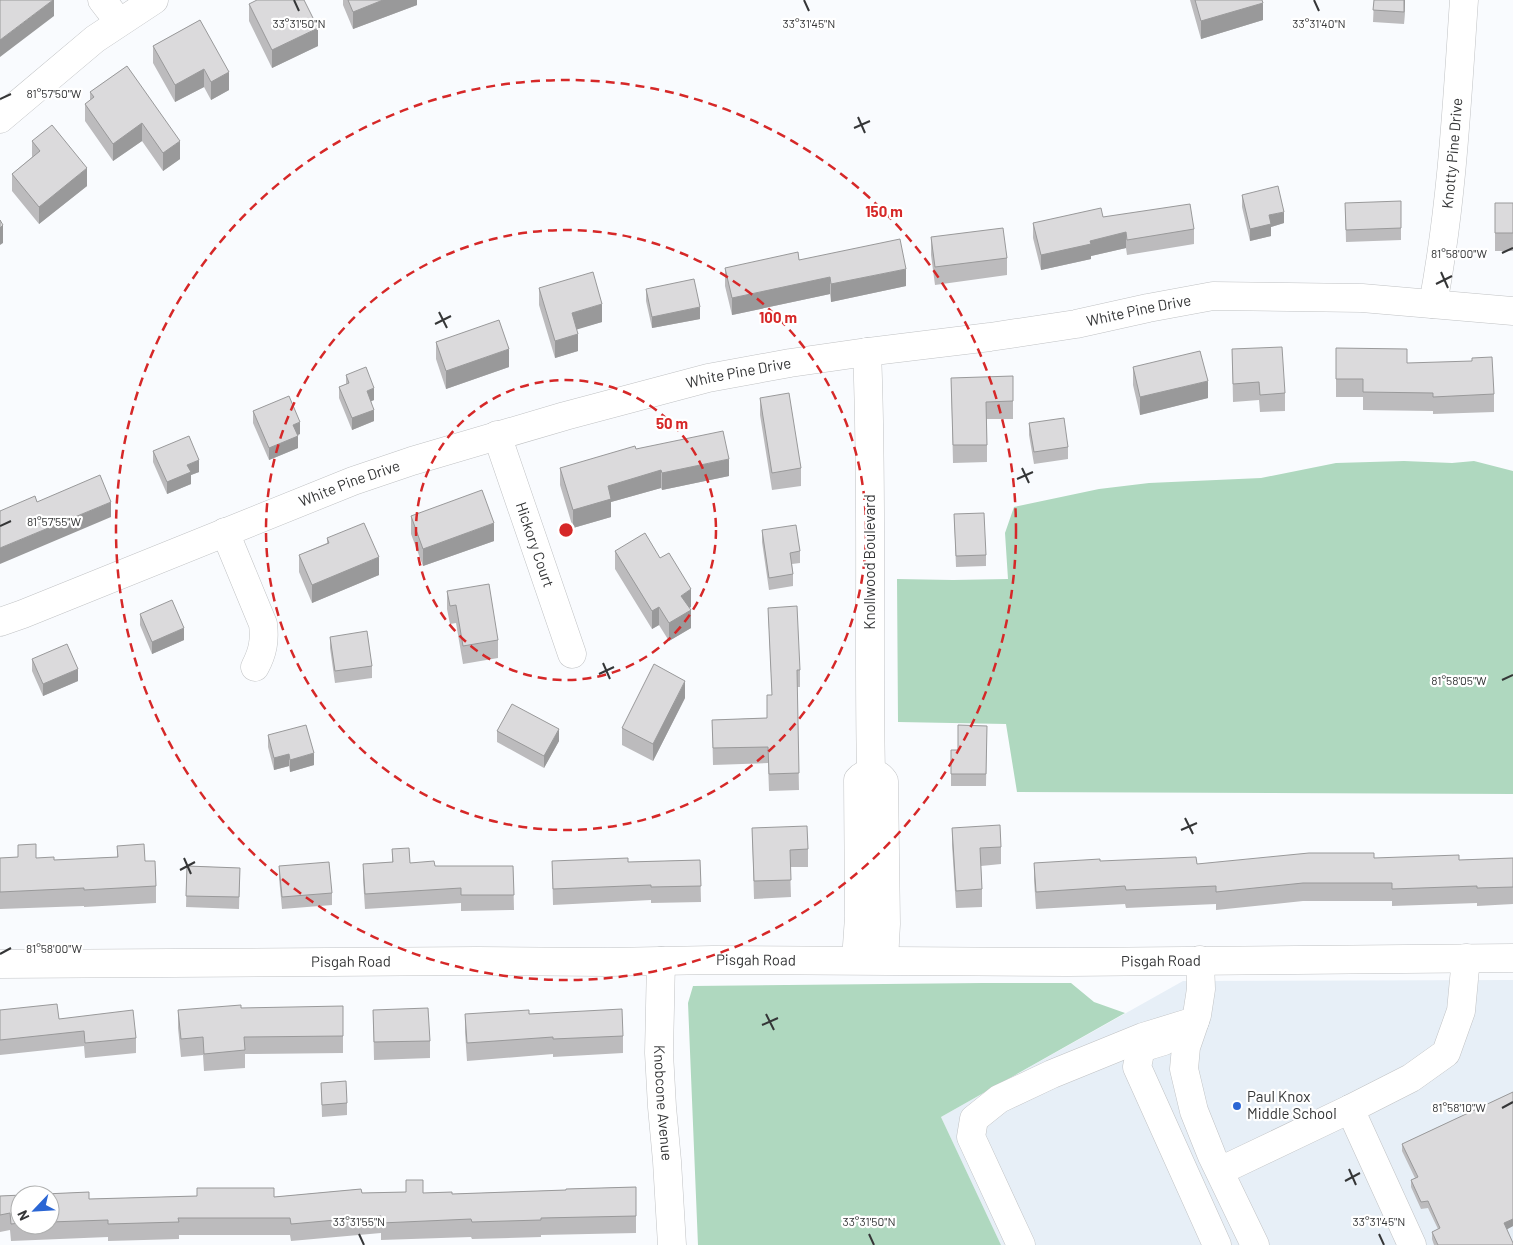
<svg xmlns="http://www.w3.org/2000/svg" width="1513" height="1245" font-family="Barlow,sans-serif">
<style>
.built{fill:#e7eff7}
.green{fill:#afd8bf}
.lines{fill:none;stroke-linecap:round;stroke-linejoin:round}
.minor-casing{stroke:#c0c2c4;stroke-width:29}
.minor{stroke:#fff;stroke-width:28}
.wall{fill:#bcbbbd;fill-rule:evenodd}
.shaded-wall{fill:#99999a}
.building{fill:#dbdadc;stroke:#99999a}
.ticks{fill:none;stroke:#353637;stroke-width:2}
.ring{fill:none;stroke:#d62828;stroke-width:2.5;stroke-dasharray:9 6}
.poi-dot{fill:#2b66d4;stroke:#fff;stroke-width:2}
.labels{text-anchor:middle;stroke-width:4.5;stroke-linejoin:round;paint-order:stroke}
.street-label{font-size:15px;fill:#353637;stroke:#fff}
.poi-label{font-size:15px;fill:#353637;stroke:#fff;text-anchor:start}
.ticks-label{font-size:12px;text-anchor:middle;fill:#353637;stroke:#fff;stroke-width:4.5;stroke-linejoin:round;paint-order:stroke}
.centre{fill:#d62828;stroke:#fff;stroke-width:2.5}
.ring-label{font-size:15px;text-anchor:middle;font-weight:bold;fill:#d62828;stroke:#fff;stroke-width:4.5;stroke-linejoin:round;paint-order:stroke}
</style>
<rect width="100%" height="100%" fill="#f9fbfe"/>
<!-- built -->
<path class="built" d="M1513,980V1245H1001L941,1117L1183,981Z"/>
<!-- green -->
<path class="green" d="M1404,461L1452,463L1474,461L1513,471V794L1017,792L1006,724L898,722L897,579L953,580L1008,579L1005,533L1014,507L1099,489L1149,483L1261,478L1336,463Z
M983,983H1071L1094,1002L1125,1013L941,1117L1001,1245H698L688,1003L693,986Z"/>
<g class="lines">
<!-- minor casing -->
<g class="minor-casing">
<g id="minor">
<path d="M102,0L119,22"/>
<path d="M0,119L95,39L154,0"/>
<path id="s1" d="M1433,304C1452,203 1457,102 1464,0"/>
<path d="M867,352C873,492 868,633 871,773"/>
<path id="s2" d="M497,435L572,654"/>
<path d="M225,532L263,624C265,640 263,652 255,667"/>
<path id="s3" d="M0,622L23,614L353,481L412,461L565,416L708,378L790,363L867,352L990,337L1076,324L1148,308L1213,296L1362,298L1513,311"/>
<path d="M856,960L859,917L858,780C866,771 877,771 884,781L886,924L884,960"/>
<path d="M1200,960L1201,989L1197,1015L1186,1047L1184,1069L1194,1111L1212,1156L1255,1245"/>
<path id="s4" d="M661,961L659,1053L662,1107L667,1161L672,1245"/>
<path id="s5" d="M0,964L477,961L608,962L713,960L1068,962L1513,958"/>
<path d="M1164,1041L1141,1048L1137,1067L1217,1245"/>
<path d="M1350,1109L1412,1245"/>
<path d="M1220,1171L1350,1109L1411,1078L1446,1053L1461,1011L1466,958"/>
<path d="M1021,1245L971,1137L974,1119L999,1099L1052,1074L1143,1037L1195,1021"/>
</g>
</g>
<!-- minor -->
<use href="#minor" class="minor"/>
</g>
<!-- wall -->
<path class="wall" d="M343,0H417V5L353,29L343,5Z
M1190,0H1262L1263,20L1201,39Z
M1374,0H1405L1404,24L1373,22Z
M249,4L318,46L272,68L249,21Z
M200,20L229,90L211,100L204,87L175,102L153,63V46Z
M127,66L180,159L163,171L142,141L113,161L85,121V104L90,100V92Z
M32,141L87,186L39,224L12,191V174L32,157Z
M1242,195L1284,223L1271,227V236L1250,241L1242,207Z
M1345,203L1401,228V240L1346,242Z
M1495,203H1513V251H1495Z
M1103,217L1194,229V244L1127,255L1126,248L1091,256V259L1041,270L1033,238V223Z
M931,237L1007,258V275L935,285L931,255Z
M799,260L906,286L831,302L830,294L732,315L725,286V268Z
M539,288L602,322L576,329L578,351L555,358L539,305Z
M646,289L700,319L652,328L646,301Z
M436,342L509,367L446,389L436,359Z
M1336,348L1407,363L1494,394V412L1433,414V411L1363,410V397H1336Z
M1232,349L1285,393V411L1260,412L1259,400L1233,402Z
M1133,367L1208,398L1140,415L1133,385Z
M346,375L374,400L371,401L374,421L352,430L339,398V387L346,384Z
M951,378L1013,401V419H987V462L953,463Z
M760,398L801,468V486L772,490L760,415Z
M253,411L300,434L297,435L298,448L269,460L253,423Z
M1029,423L1068,447V459L1034,464L1029,435Z
M636,449L729,476L662,490L661,488L611,502V517L573,528L560,485V468Z
M153,451L199,472L191,475V484L167,494L153,462Z
M954,514L986,555V566L956,567Z
M411,516L494,541L423,566L411,534Z
M762,530L800,551V563L792,564L793,574V586L769,590L762,542Z
M327,538L379,575L312,603L299,572V555L327,543Z
M615,551L691,607L689,608L691,628L669,641L659,625L652,629L615,569Z
M447,591L498,640V658L463,664L456,623L450,624L447,609Z
M768,608L800,670V687H797L799,790L769,791L768,763L713,765L712,720L767,718V695H772Z
M140,614L184,640L152,654L140,625Z
M330,637L372,666V678L335,683L330,648Z
M32,659L78,681L43,696L32,671Z
M685,698L653,761L622,745V728Z
M987,726L986,786H951V750H958Z
M497,731L559,741L544,768L497,742Z
M268,735L314,765L290,772L289,766L274,770L268,747Z
M752,828L808,849V867H790L791,897L754,899Z
M952,828L1001,847V864L981,866L982,889V907L956,908L952,845Z
M18,845L36,858L54,860L117,857V846L145,861L156,886V903L84,907V906L0,909V858L18,857Z
M392,849L410,863L435,866H513L514,910L461,911V903L365,909L363,879V864L392,862Z
M1374,858L1459,860L1513,858V904L1477,906V903L1392,906V901H1303L1216,910V904L1126,908L1125,904L1036,909L1034,880V863L1100,861L1197,864Z
M700,860L701,902L651,903V900L553,905L552,861L628,862Z
M187,866L240,868L239,909L186,907Z
M279,866L332,893V905L282,909L279,878Z
M241,1008L343,1036V1053L245,1054V1068L204,1071L203,1055L181,1057L178,1028V1010Z
M0,1010L59,1019L136,1038V1053L85,1058L84,1046L0,1055Z
M373,1010L430,1041V1058L374,1060Z
M465,1014H529L623,1036V1053L553,1057V1054L467,1061L465,1032Z
M321,1083L347,1103V1115L322,1117Z
M1513,1092V1226L1507,1229L1513,1245H1434L1432,1239V1232L1438,1229L1428,1208L1421,1209L1411,1187V1180L1415,1178L1402,1151V1144Z
M406,1180H423V1193L452,1192V1194L566,1190V1189L636,1187V1233L541,1235V1237L472,1239L471,1237L381,1240V1233L291,1241L290,1235H179V1239L108,1241V1237L11,1241L10,1230L0,1232V1196L89,1192V1199L197,1196V1188H274V1197L361,1189L362,1193L406,1192ZM20,1195H50V1225H20Z"/>
<!-- shaded-wall -->
<path class="shaded-wall" d="M53,0H54V16L0,57V40Z
M383,0H417V5L353,29V12Z
M1404,0H1405L1404,24Z
M1263,3V20L1201,39V21Z
M318,28V46L272,68V50Z
M204,69V87L175,102V85Z
M229,72V90L211,100V82Z
M142,123V141L113,161V144Z
M180,141V159L163,171V153Z
M87,168V186L39,224V207Z
M1284,212V223L1271,227V236L1250,241V229L1269,215Z
M3,225V243L0,245V228Z
M1126,232V248L1091,256V259L1041,270V255L1090,241Z
M906,269V286L831,302V284Z
M830,277V294L732,315V298Z
M602,304V322L572,331V313Z
M700,307V319L652,328V317Z
M578,334V351L555,358V341Z
M509,349V367L446,389V371Z
M1208,381V398L1140,415V397Z
M374,388V400L367,403V391Z
M374,410V421L352,430V418Z
M300,422V434L293,437V425Z
M298,436V448L269,460V448Z
M729,459V476L662,490V473Z
M199,460V472L191,475V484L167,494V482L187,465Z
M661,470V488L611,502V517L573,528V510L608,486Z
M111,502V517L0,564V548Z
M494,523V541L423,566V549Z
M379,557V575L312,603V585Z
M691,589V607L681,613V596Z
M659,607V625L652,629V611Z
M691,610V628L669,641V623Z
M184,628V640L152,654V642Z
M78,669V681L43,696V684Z
M685,681V698L653,761V744Z
M559,729V741L544,768V756Z
M314,753V765L290,772V760Z
M289,754V766L274,770V758Z
M1513,1219V1226L1504,1231V1223Z"/>
<!-- building -->
<path class="building" d="M0,0H53L0,40Z
M257,0H304L318,28L272,50L249,4Z
M348,0H383L353,12Z
M1195,0H1262L1263,3L1201,21Z
M1374,0H1404V12L1373,10Z
M200,20L229,72L211,82L204,69L175,85L153,46Z
M127,66L180,141L163,153L142,123L113,144L85,104L94,97L90,92Z
M52,125L87,168L39,207L12,174L40,151L32,141Z
M1278,186L1284,212L1269,215L1271,224L1250,229L1242,195Z
M1401,201V228L1346,230L1345,203Z
M1495,203H1513V233H1495Z
M1190,204L1194,229L1127,240L1126,232L1090,241L1091,244L1041,255L1033,223L1101,208L1103,217Z
M0,220L3,225L0,228Z
M1003,228L1007,258L935,267L931,237Z
M900,239L906,269L831,284L830,277L732,298L725,268L798,252L799,260Z
M593,272L602,304L572,313L578,334L555,341L539,288Z
M694,279L700,307L652,317L646,289Z
M499,320L509,349L446,371L436,342Z
M1282,347L1285,393L1260,395L1259,382L1233,384L1232,349Z
M1336,348L1407,349V363L1472,361V358L1492,357L1494,394L1433,397V393L1363,392V379H1336Z
M1200,351L1208,381L1140,397L1133,367Z
M366,367L374,388L367,391L374,410L352,418L339,387L349,383L346,375Z
M1013,376V401L986,402L987,445H953L951,378Z
M789,393L801,468L772,473L760,398Z
M289,396L300,422L293,425L298,436L269,448L253,411Z
M1064,418L1068,447L1034,452L1029,423Z
M723,431L729,459L662,473L661,470L608,486L611,499L573,510L560,468L635,446L636,449Z
M189,436L199,460L187,465L191,472L167,482L153,451Z
M100,475L111,502L0,548V511L35,496L37,502Z
M482,490L494,523L423,549L411,516Z
M984,513L986,555L956,556L954,514Z
M364,523L379,557L312,585L299,555L329,543L327,538Z
M796,525L800,551L790,553L793,574L769,578L762,530Z
M645,533L660,558L669,553L691,589L681,596L691,610L669,623L659,607L652,611L615,551Z
M489,584L498,640L463,646L456,605L450,606L447,591Z
M172,600L184,628L152,642L140,614Z
M797,606L800,670H797L799,773L769,774L768,747L713,748L712,720L767,718V695H772L768,608Z
M367,631L372,666L335,671L330,637Z
M67,644L78,669L43,684L32,659Z
M654,664L685,681L653,744L622,728Z
M512,704L559,729L544,756L497,731Z
M306,725L314,753L290,760L289,754L274,758L268,735Z
M958,725L987,726L986,774H951V750H958Z
M1000,825L1001,847L980,848L982,889L956,891L952,828Z
M807,826L808,849L790,850L791,880L754,881L752,828Z
M36,844V858L54,857V860L118,857L117,846L144,844L145,861H155L156,886L84,890V888L0,892V858L18,857V845Z
M409,848L410,863L434,861L435,866H513L514,895H461V888L365,894L363,864L393,862L392,849Z
M1309,853H1374V858L1459,855V860L1513,858V887L1477,888V886L1392,889V883H1303L1216,892V886L1126,890L1125,886L1036,892L1034,863L1100,859V861L1196,857L1197,864Z
M628,858V862L700,860L701,886L651,887V885L553,889L552,861Z
M329,862L332,893L282,897L279,866Z
M187,866L240,868L239,897L186,896Z
M57,1004L59,1019L133,1010L136,1038L85,1043L84,1031L0,1040V1010Z
M241,1005V1008L343,1006V1036L244,1037L245,1050L204,1054L203,1037L181,1039L178,1010Z
M428,1008L430,1041L374,1042L373,1010Z
M622,1009L623,1036L553,1039V1037L467,1043L465,1014L529,1010V1014Z
M346,1081L347,1103L322,1105L321,1083Z
M1513,1092V1219L1504,1223L1513,1243V1245H1438L1432,1232L1440,1228L1428,1201L1421,1202L1411,1180L1418,1177L1402,1144Z
M406,1180H423V1193L452,1192V1194L566,1190V1189L636,1187V1216L541,1218V1220L472,1222L471,1219L381,1223V1216L291,1224L290,1218H178L179,1222L108,1224V1220L50,1222V1195H20V1223L11,1224L10,1213L0,1215V1196L89,1192V1199L197,1196V1188H274V1197L361,1189L362,1193L406,1192Z"/>
<!-- ticks -->
<path class="ticks" d="M294,0L299,11M804,0L809,11M1314,0L1319,11M0,99L11,94M858,117L865,133M854,128L870,121M1502,253L1513,248M1441,272L1448,288M1436,284L1452,276M439,312L447,328M435,324L451,316M1022,468L1029,483M1017,479L1033,472M0,526L11,521M603,663L610,679M599,674L614,667M1502,680L1513,675M1185,818L1193,834M1181,830L1197,823M184,858L191,874M180,870L195,862M0,954L11,948M766,1014L774,1030M762,1025L778,1018M1502,1108L1513,1102M1349,1169L1356,1185M1345,1181L1360,1173M359,1234L364,1245M869,1234L874,1245M1379,1234L1384,1245"/>
<!-- distance rings -->
<g class="ring">
<circle cx="566" cy="530" r="150"/>
<circle cx="566" cy="530" r="300"/>
<circle cx="566" cy="530" r="450"/>
</g>
<!-- markers -->
<circle class="poi-dot" cx="1237" cy="1106" r="5"/>
<g class="labels">
<!-- street labels -->
<g class="street-label">
<text dy="5" stroke="none"><textPath href="#s1" startOffset="152">Knotty Pine Drive</textPath></text>
<text dy="5" stroke="none"><textPath href="#s3" startOffset="1186">White Pine Drive</textPath></text>
<text dy="5" stroke="none"><textPath href="#s3" startOffset="781">White Pine Drive</textPath></text>
<text dy="5" stroke="none"><textPath href="#s3" startOffset="376">White Pine Drive</textPath></text>
<text dy="5" stroke="none"><textPath href="#s2" startOffset="116">Hickory Court</textPath></text>
<text transform="translate(870 562) rotate(-90)" y="5">Knollwood Boulevard</text>
<text dy="5" stroke="none"><textPath href="#s5" startOffset="756">Pisgah Road</textPath></text>
<text dy="5" stroke="none"><textPath href="#s5" startOffset="1161">Pisgah Road</textPath></text>
<text dy="5" stroke="none"><textPath href="#s5" startOffset="351">Pisgah Road</textPath></text>
<text dy="5" stroke="none"><textPath href="#s4" startOffset="142">Knobcone Avenue</textPath></text>
</g>
<!-- poi labels -->
<g class="poi-label">
<text x="1247" y="1102">Paul Knox<tspan x="1247" dy="17">Middle School</tspan></text>
</g>
</g>
<g class="ticks-label">
<text x="1319" y="28">33°31'40"N</text>
<text x="299" y="28">33°31'50"N</text>
<text x="809" y="28">33°31'45"N</text>
<text x="54" y="98">81°57'50"W</text>
<text x="1459" y="258">81°58'00"W</text>
<text x="54" y="526">81°57'55"W</text>
<text x="1459" y="685">81°58'05"W</text>
<text x="54" y="953">81°58'00"W</text>
<text x="1459" y="1112">81°58'10"W</text>
<text x="359" y="1226">33°31'55"N</text>
<text x="869" y="1226">33°31'50"N</text>
<text x="1379" y="1226">33°31'45"N</text>
</g>
<circle cx="566" cy="530" r="8" class="centre"/>
<g class="ring-label">
<text x="884" y="217">150 m</text>
<text x="778" y="323">100 m</text>
<text x="672" y="429">50 m</text>
</g>
<!-- north arrow -->
<g transform="translate(35 1210) rotate(245)"><circle r="24" fill="#ffffff" stroke="#aeafaf"/>
<path d="M0-4L9 19L0 12L-9 19Z" fill="#2b66d4"/>
<text y="-8" font-size="14" font-weight="bold" text-anchor="middle" fill="#353637">N</text>
</g>
</svg>
